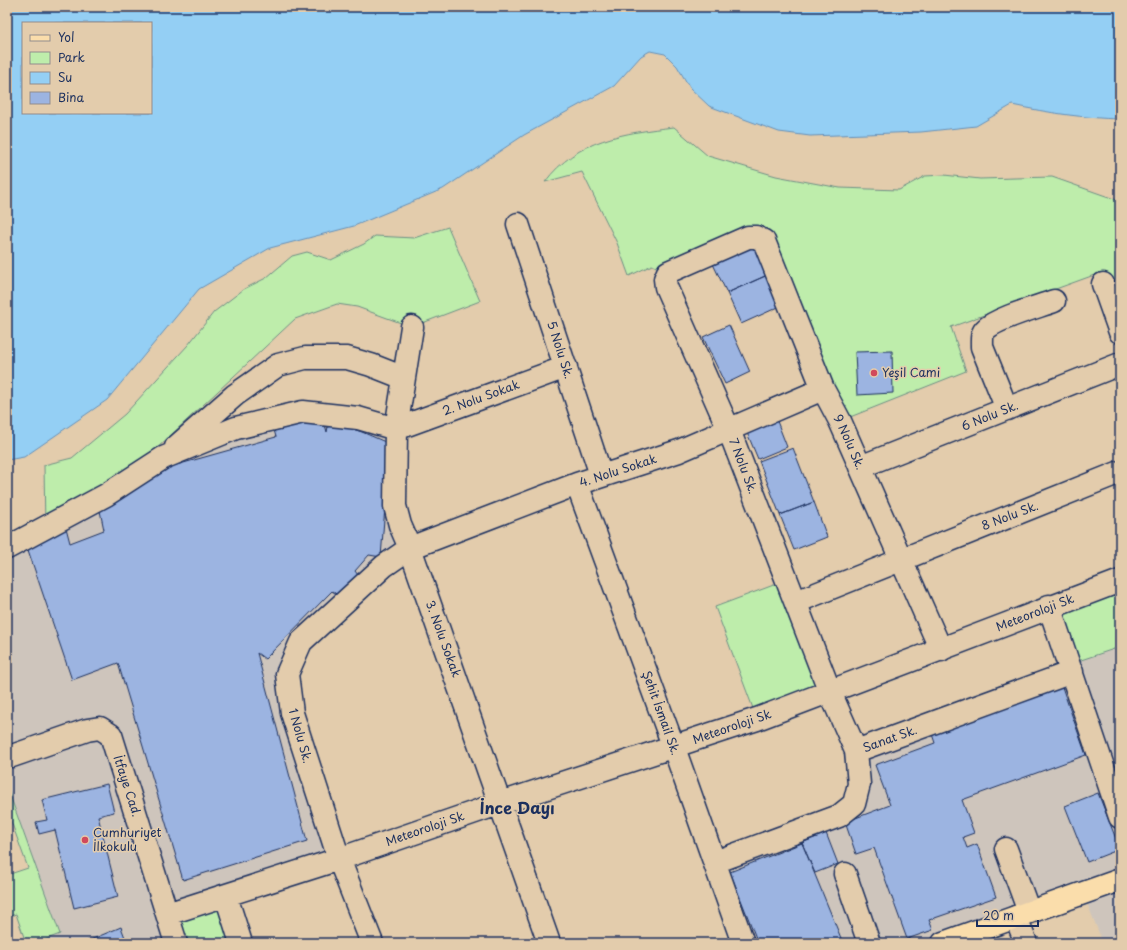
<svg xmlns="http://www.w3.org/2000/svg" width="1127" height="950" font-family="'Playpen Sans',sans-serif">
<style>
.built{fill:#cec5bc}
.green{fill:#beedab;stroke:#6c8e84}
.water{fill:#94cff4;stroke:#648fb8;fill-rule:evenodd}
.building{fill:#9cb4e1;stroke:#1b2f5e}
.lines{fill:none;stroke-linecap:round;stroke-linejoin:round}
.minor-casing{stroke:#1b2f5e;stroke-width:25}
.major-casing{stroke:#1b2f5e;stroke-width:25}
.minor{stroke:#e3ccac;stroke-width:22}
.major{stroke:#faddab;stroke-width:22}
.poi-dot{fill:#d1495b;stroke:#e3ccac;stroke-width:1.5}
.labels{text-anchor:middle;stroke-width:3;stroke-linejoin:round;paint-order:stroke}
.street-label{font-size:12px;fill:#1b2f5e;stroke:#e3ccac}
.poi-label{font-size:12px;fill:#1b2f5e;stroke:#e3ccac;text-anchor:start}
.district-label{font-size:16px;font-weight:bold;fill:#1b2f5e;stroke:#e3ccac}
</style>
<rect width="100%" height="100%" fill="#e3ccac"/>
<filter id="ink" filterUnits="userSpaceOnUse"><feTurbulence type="fractalNoise" baseFrequency=".025" numOctaves="2"/><feDisplacementMap in="SourceGraphic" scale="8" xChannelSelector="R" yChannelSelector="G"/><feConvolveMatrix kernelMatrix="1 2 1 2 8 2 1 2 1" color-interpolation-filters="sRGB"/></filter>
<g filter="url(#ink)">
<!-- built -->
<path class="built" d="M303,412L396,429L410,548L384,566L287,674L339,859L226,896L176,943H36L60,934L7,787V548L163,458Z
M1120,581V943H1103L1083,893L940,943H743L715,862L854,804L856,751L1072,672Z"/>
<!-- green -->
<path class="green" d="M674,127L708,156L776,176L840,188L899,190L925,176L944,175L980,179L1052,177L1120,201V279L1103,284L1097,274L951,327L966,371L840,421L756,237L668,272L652,265L629,276L617,243L582,172L545,182C577,139 624,133 674,127Z
M448,227L480,301L412,327L357,307L337,304L295,319L155,450L45,528L44,465L72,458L125,414L188,345L214,312L244,289L266,278L292,256L307,252L331,260L364,244L375,236L414,238Z
M787,580L830,692L757,719L715,607Z
M1120,581V647L1069,664L1049,606Z
M7,787L60,934L36,943H26L16,914L7,917V875L28,868L7,810Z
M226,896L241,943H176L167,914Z"/>
<!-- water -->
<path class="water" d="M7,7H1120V119C1083,118 1049,113 1012,105L976,126L921,132L810,136L779,132L709,106L690,88L677,66L665,54L650,51L641,56L614,86L524,135L443,189L354,226L270,248L199,289L107,400L24,457L7,460ZM23,23H151V113H23Z"/>
<!-- building -->
<path class="building" d="M758,243L772,273L727,293L713,264Z
M772,273L785,304L741,324L727,293Z
M729,325L750,372L725,384L703,337Z
M892,351L893,393L857,395L855,352Z
M775,416L787,447L758,459L745,428Z
M323,418L327,432L329,421L362,432L390,444L381,557L369,555L355,571L361,579L339,596L332,591L265,659L257,653L307,841L183,880L118,663L72,680L27,547L65,524L70,543L104,530L99,506L162,469L276,437L274,430Z
M793,448L814,502L780,515L759,461Z
M814,502L827,537L794,550L780,515Z
M1062,687L1086,755L962,800L974,833L963,837L967,848L977,844L996,897L929,920L933,930L907,939L874,848L856,854L845,822L890,805L875,765L935,743L932,734Z
M107,784L114,812L98,816L118,897L74,908L55,830L39,834L36,822L47,820L42,800Z
M1098,793L1120,849L1087,862L1065,806Z
M826,833L838,864L815,873L802,843Z
M802,843L843,943H758L730,872Z
M121,927L127,943H83Z"/>
<g class="lines">
<!-- minor casing -->
<g class="minor-casing">
<path id="minor" d="M518,224L601,475
M1103,284L1120,332
M412,327L396,429L395,506L400,525L410,548L549,943
M1007,409L982,347C982,340 981,333 986,329C997,318 1038,307 1054,301
M176,447L235,395L278,365L305,358H347L371,365L404,378
M860,467L1120,364
M577,484L674,748L743,943
M7,548L106,495L163,458L236,428L303,412L358,418L396,429L566,367
M796,602L1120,472
M1049,606L1120,817
M856,751L1072,672
M7,755L12,756L87,730L100,728L111,735L176,943
M1006,849L1029,912
M715,862L839,816L854,804L859,784L856,751L830,692L729,430L666,287L665,279L668,272L748,237H756L764,241L823,389L840,421L941,650
M845,874L869,943
M226,896L241,943
M167,914L339,859L501,803L757,719L1120,581
M1016,917L1026,943
M372,943L339,859L292,713L287,674L301,642L384,566L410,548L577,484L679,451L823,389"/>
</g>
<!-- major casing -->
<g class="major-casing">
<path id="major" d="M943,943L1120,880"/>
</g>
<!-- minor -->
<use href="#minor" class="minor"/>
<!-- major -->
<use href="#major" class="major"/>
</g>
</g>
<!-- markers -->
<g class="poi-dot">
<circle cx="874" cy="373" r="4"/>
<circle cx="85" cy="840" r="4"/>
</g>
<g class="labels">
<!-- street labels -->
<g class="street-label">
<text transform="translate(560 350) rotate(72)" y="4">5 Nolu Sk.</text>
<text transform="translate(481 398) rotate(-20)" y="4">2. Nolu Sokak</text>
<text transform="translate(990 416) rotate(-22)" y="4">6 Nolu Sk.</text>
<text transform="translate(849 442) rotate(66)" y="4">9 Nolu Sk.</text>
<text transform="translate(743 466) rotate(69)" y="4">7 Nolu Sk.</text>
<text transform="translate(618 471) rotate(-18)" y="4">4. Nolu Sokak</text>
<text transform="translate(1010 516) rotate(-21)" y="4">8 Nolu Sk.</text>
<text transform="translate(1035 613) rotate(-21)" y="4">Meteoroloji Sk</text>
<text transform="translate(443 639) rotate(70)" y="4">3. Nolu Sokak</text>
<text transform="translate(661 713) rotate(70)" y="4">Şehit İsmail Sk.</text>
<text transform="translate(732 727) rotate(-19)" y="4">Meteoroloji Sk</text>
<text transform="translate(300 736) rotate(74)" y="4">1 Nolu Sk.</text>
<text transform="translate(890 739) rotate(-20)" y="4">Sanat Sk.</text>
<text transform="translate(127 786) rotate(72)" y="4">İtfaye Cad.</text>
<text transform="translate(425 829) rotate(-19)" y="4">Meteoroloji Sk</text>
</g>
<!-- poi labels -->
<g class="poi-label">
<text x="882" y="377">Yeşil Cami</text>
<text x="93" y="837">Cumhuriyet<tspan x="93" dy="14">İlkokulu</tspan></text>
</g>
<!-- district labels -->
<g class="district-label">
<text x="517" y="814">İnce Dayı</text>
</g>
</g>
<!-- margin -->
<rect width="1127" height="950" fill="none" stroke="#e3ccac" stroke-width="24"/>
<rect x="12" y="12" width="1103" height="926" fill="none" stroke="#1b2f5e" stroke-width="1.5" filter="url(#ink)"/>
<!-- legend -->
<rect x="22" y="22" width="130" height="92" fill="#e3ccac" stroke="#938d8d"/>
<rect x="30" y="35" width="20" height="6" fill="#faddab" stroke="#938d8d"/>
<text x="58" y="42" font-size="12" fill="#1b2f5e">Yol</text>
<rect x="30" y="52" width="20" height="12" fill="#beedab" stroke="#938d8d"/>
<text x="58" y="62" font-size="12" fill="#1b2f5e">Park</text>
<rect x="30" y="72" width="20" height="12" fill="#94cff4" stroke="#938d8d"/>
<text x="58" y="82" font-size="12" fill="#1b2f5e">Su</text>
<rect x="30" y="92" width="20" height="12" fill="#9cb4e1" stroke="#938d8d"/>
<text x="58" y="102" font-size="12" fill="#1b2f5e">Bina</text>
<!-- scale -->
<path d="M977 920v6h61v-6" fill="none" stroke="#1b2f5e" stroke-width="2"/>
<text x="983" y="920" font-size="12" fill="#1b2f5e" stroke="#e3ccac" stroke-width="3" paint-order="stroke">20 m</text>
</svg>
